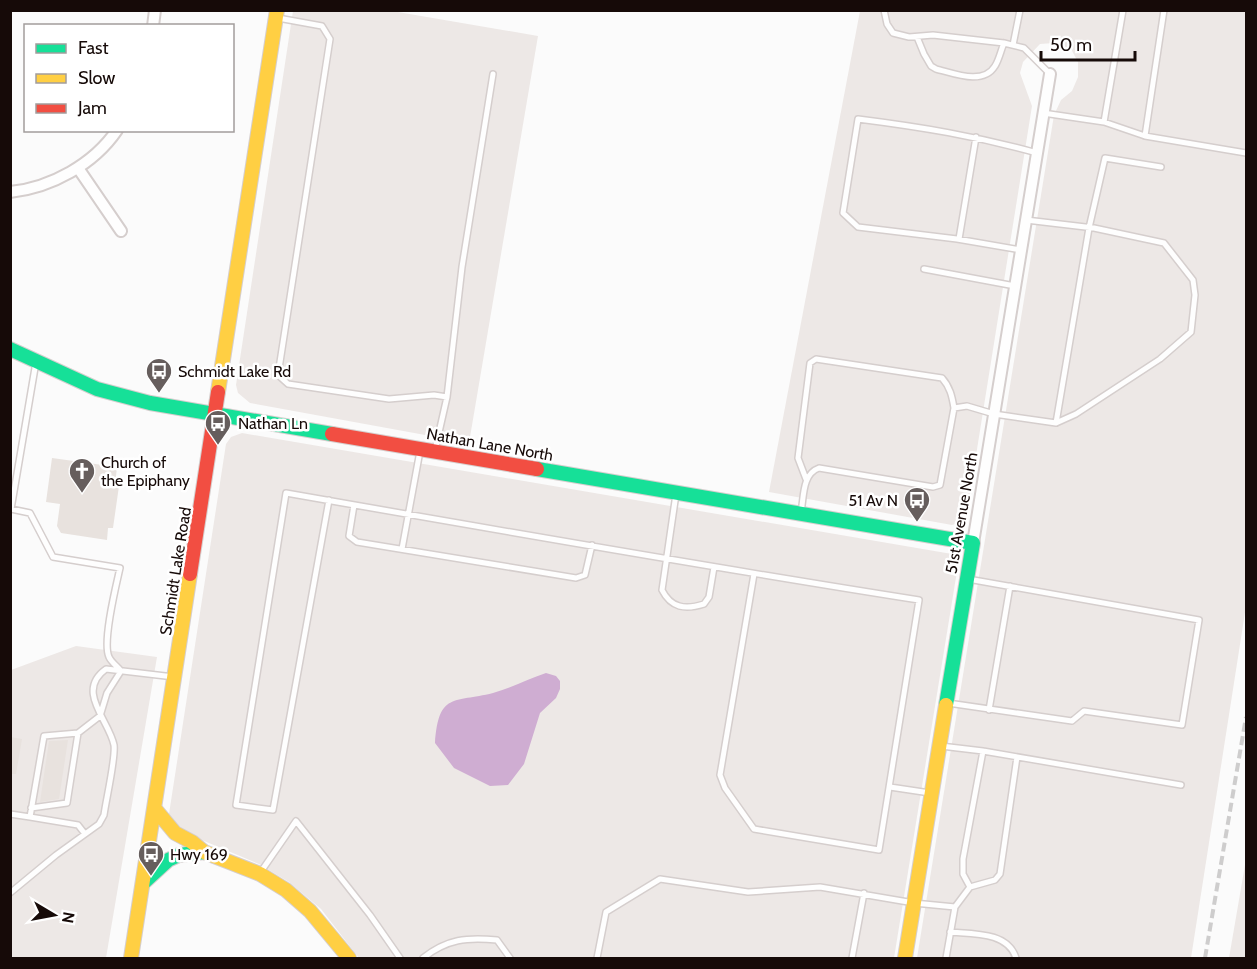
<svg xmlns="http://www.w3.org/2000/svg" width="1257" height="969" font-family="Cabin,sans-serif">
<style>
.built{fill:#ede8e6}
.water{fill:#cfadd2}
.building{fill:#e8e2de}
.lines{fill:none;stroke-linecap:round;stroke-linejoin:round}
.lane-casing{stroke:#d5cecd;stroke-width:8}
.street-casing{stroke:#d5cecd;stroke-width:14}
.fast-casing{stroke:#d5cecd;stroke-width:16}
.slow-casing{stroke:#d5cecd;stroke-width:16}
.jam-casing{stroke:#d5cecd;stroke-width:16}
.lane{stroke:#fefefe;stroke-width:5}
.street{stroke:#fefefe;stroke-width:10}
.fast{stroke:#16e098;stroke-width:14}
.slow{stroke:#ffcf43;stroke-width:14}
.jam{stroke:#f24e42;stroke-width:14}
.rail{stroke:#cecdcd;stroke-width:4;stroke-dasharray:9 4.5;stroke-linecap:butt}
.labels{text-anchor:middle;stroke-width:5;stroke-linejoin:round;paint-order:stroke}
.poi-label{font-size:16px;fill:#160a08;stroke:#fff;text-anchor:start}
.street-label{font-size:16px;fill:#160a08;stroke:#fff}
</style>
<rect width="100%" height="100%" fill="#fbfbfb"/>
<!-- built -->
<path class="built" d="M293,11H392L538,36L469,443L250,403L238,393L236,385Z
M860,11H1246V606L1191,958H917L1054,115L1061,100L1072,91L1078,77V62L1071,49L1054,43L1040,44L1023,62L1020,73L1032,106L966,518L962,522L952,525L769,492Z
M242,433L952,554L958,565L894,958H359L321,909L289,882L259,864L178,830L169,814L226,444L231,437Z
M76,646L157,657L106,958H11V670Z
M1246,859V958H1229Z"/>
<!-- water -->
<path class="water" d="M546,673L556,676L560,681V689L556,698L540,713L524,764L508,785L490,786L454,768L435,743C439,692 453,703 493,693C511,688 528,679 546,673Z"/>
<!-- building -->
<path class="building" d="M52,458L117,467L115,485L119,486L113,528H108L107,540L61,533L57,526L60,504L46,502Z
M10,737L22,739L16,774H10Z
M68,740L59,799L40,802L49,741Z"/>
<g class="lines">
<!-- lane casing -->
<g class="lane-casing">
<path id="lane" d="M884,10L887,24L893,33L909,37L933,35L1004,43L1024,48L1050,74
M278,18L322,26L330,39L278,375L288,384L389,399L434,395L447,397
M917,37L924,54L931,66L936,69C953,73 983,86 995,66C999,60 1001,50 1004,43
M1013,45L1020,10
M1043,113L1104,122L1145,136L1246,153
M1104,122L1123,10
M1145,136L1164,10
M959,239L976,137
M1021,250L957,239L858,227L843,213L858,119C921,127 976,136 1037,153
M924,269L1015,286
M36,362L11,509L30,513L53,557L120,568C116,586 102,642 109,657C111,662 118,667 121,671
M1056,423L1089,228L1105,158L1161,167
M435,450L447,397L462,267L493,74
M806,479L798,458L810,363L816,359L942,378C950,387 952,396 954,408
M676,494L662,590C671,608 685,610 704,604L709,597L714,567
M329,500L273,810L236,805L286,493C497,530 708,567 919,600L879,850L754,829L725,788L720,775L754,574
M354,505L349,536L357,542L576,578L585,575L592,545
M801,512C804,497 802,474 819,468L933,487L940,485L954,408L967,406L994,414L1056,423L1076,414L1160,359L1191,332L1195,295L1193,280L1164,243L1094,228L1026,220
M402,549L420,451
M948,703L1072,721L1084,711L1182,725L1199,620L968,579
M989,710L1010,586
M941,746L983,751L1181,785
M890,787L930,793
M31,808L67,803L78,733
M10,814L30,817L44,736L78,733L100,716L107,693L121,671
M30,817L78,825L85,834
M260,873L296,821L370,915L400,958
M970,887L963,874V859L983,751
M10,893L56,855L99,824L104,815C106,800 116,757 114,745C109,720 75,691 106,669L174,677
M950,932C974,934 1008,932 1016,958
M423,958C447,939 467,937 497,940L510,958
M597,958L606,912L660,879L748,892L820,887L914,903L955,907L970,887L995,880L1000,874L1017,757
M852,958L864,893
M946,958L955,907"/>
</g>
<!-- street casing -->
<g class="street-casing">
<path id="street" d="M153,26L155,10
M78,168L121,231
M10,192C51,188 94,164 117,130
M973,543L1050,74"/>
</g>
<!-- fast casing -->
<g class="fast-casing">
<path id="fast" d="M10,349L97,389L150,403L332,434
M537,469L973,543L946,705
M143,883L168,860L179,855L204,852"/>
</g>
<!-- slow casing -->
<g class="slow-casing">
<path id="slow" d="M218,392L277,10
M155,809L175,833L192,842L204,852L260,874L286,890L310,911L349,958
M131,958L190,574
M905,958L946,705"/>
</g>
<!-- jam casing -->
<g class="jam-casing">
<path id="jam" d="M332,434L537,469
M190,574L218,392"/>
</g>
<!-- lane -->
<use href="#lane" class="lane"/>
<!-- street -->
<use href="#street" class="street"/>
<!-- fast -->
<use href="#fast" class="fast"/>
<!-- slow -->
<use href="#slow" class="slow"/>
<!-- jam -->
<use href="#jam" class="jam"/>
<!-- rail -->
<path class="rail" d="M1205,958L1246,717"/>
</g>
<!-- icons -->
<defs>
<g id="bus-pin" transform="scale(1.35)"><path d="M0 17L-7.5 6A9.5 9.5 0 1 1 7.5 6Z" fill="#665e5d" stroke="#fff"/><path d="M-5-6H5V4H4V6H2V4H-2V6H-4V4H-5ZM-3.5-4V0h7V-4ZM-3.5 1.2v1.5H-2V1.2ZM2 1.2v1.5H3.5V1.2Z" fill="#fff"/></g>
<g id="church-pin" transform="scale(1.35)"><path d="M0 17L-7.5 6A9.5 9.5 0 1 1 7.5 6Z" fill="#665e5d" stroke="#fff"/><path d="M-1.2-6h2.4v3.5h3.3v2.4h-3.3V6h-2.4V-.1h-3.3v-2.4h3.3Z" fill="#fff"/></g>
</defs>
<g fill-rule="evenodd">
<use href="#bus-pin" x="159" y="371"/>
<use href="#bus-pin" x="218" y="423"/>
<use href="#church-pin" x="82" y="471"/>
<use href="#bus-pin" x="917" y="500"/>
<use href="#bus-pin" x="151" y="854"/>
</g>
<g class="labels">
<!-- poi labels -->
<g class="poi-label">
<text x="178" y="377">Schmidt Lake Rd</text>
<text x="238" y="429">Nathan Ln</text>
<text x="101" y="468">Church of<tspan x="101" dy="18">the Epiphany</tspan></text>
<text x="898" y="506" text-anchor="end">51 Av N</text>
<text x="170" y="860">Hwy 169</text>
</g>
<!-- street labels -->
<g class="street-label">
<text transform="translate(490 444) rotate(10)" y="6">Nathan Lane North</text>
<text transform="translate(961 513) rotate(-80)" y="6">51st Avenue North</text>
<text transform="translate(175 571) rotate(-81)" y="6">Schmidt Lake Road</text>
</g>
</g>
<!-- border -->
<rect width="1257" height="969" fill="none" stroke="#160a08" stroke-width="24"/>
<!-- legend -->
<rect x="24" y="24" width="210" height="108" fill="#ffffff" stroke="#a29d9c" stroke-width="1.5"/>
<rect x="36" y="44" width="30" height="9" fill="#16e098" stroke="#a29d9c" stroke-width="1.5"/>
<text x="78" y="54" font-size="18" fill="#160a08">Fast</text>
<rect x="36" y="74" width="30" height="9" fill="#ffcf43" stroke="#a29d9c" stroke-width="1.5"/>
<text x="78" y="84" font-size="18" fill="#160a08">Slow</text>
<rect x="36" y="104" width="30" height="9" fill="#f24e42" stroke="#a29d9c" stroke-width="1.5"/>
<text x="78" y="114" font-size="18" fill="#160a08">Jam</text>
<!-- north arrow -->
<g transform="translate(54 915) rotate(100)" stroke="#ffffff" stroke-width="4.5" paint-order="stroke">
<path d="M0-4.5L10 22L0 15L-10 22Z" fill="#160a08"/>
<text y="-9" font-size="16" font-weight="bold" text-anchor="middle" fill="#160a08">N</text>
</g>
<!-- scale -->
<path d="M1041 51v9h94v-9" fill="none" stroke="#160a08" stroke-width="3"/>
<text x="1050" y="51" font-size="18" fill="#160a08" stroke="#ffffff" stroke-width="4.5" paint-order="stroke">50 m</text>
</svg>
